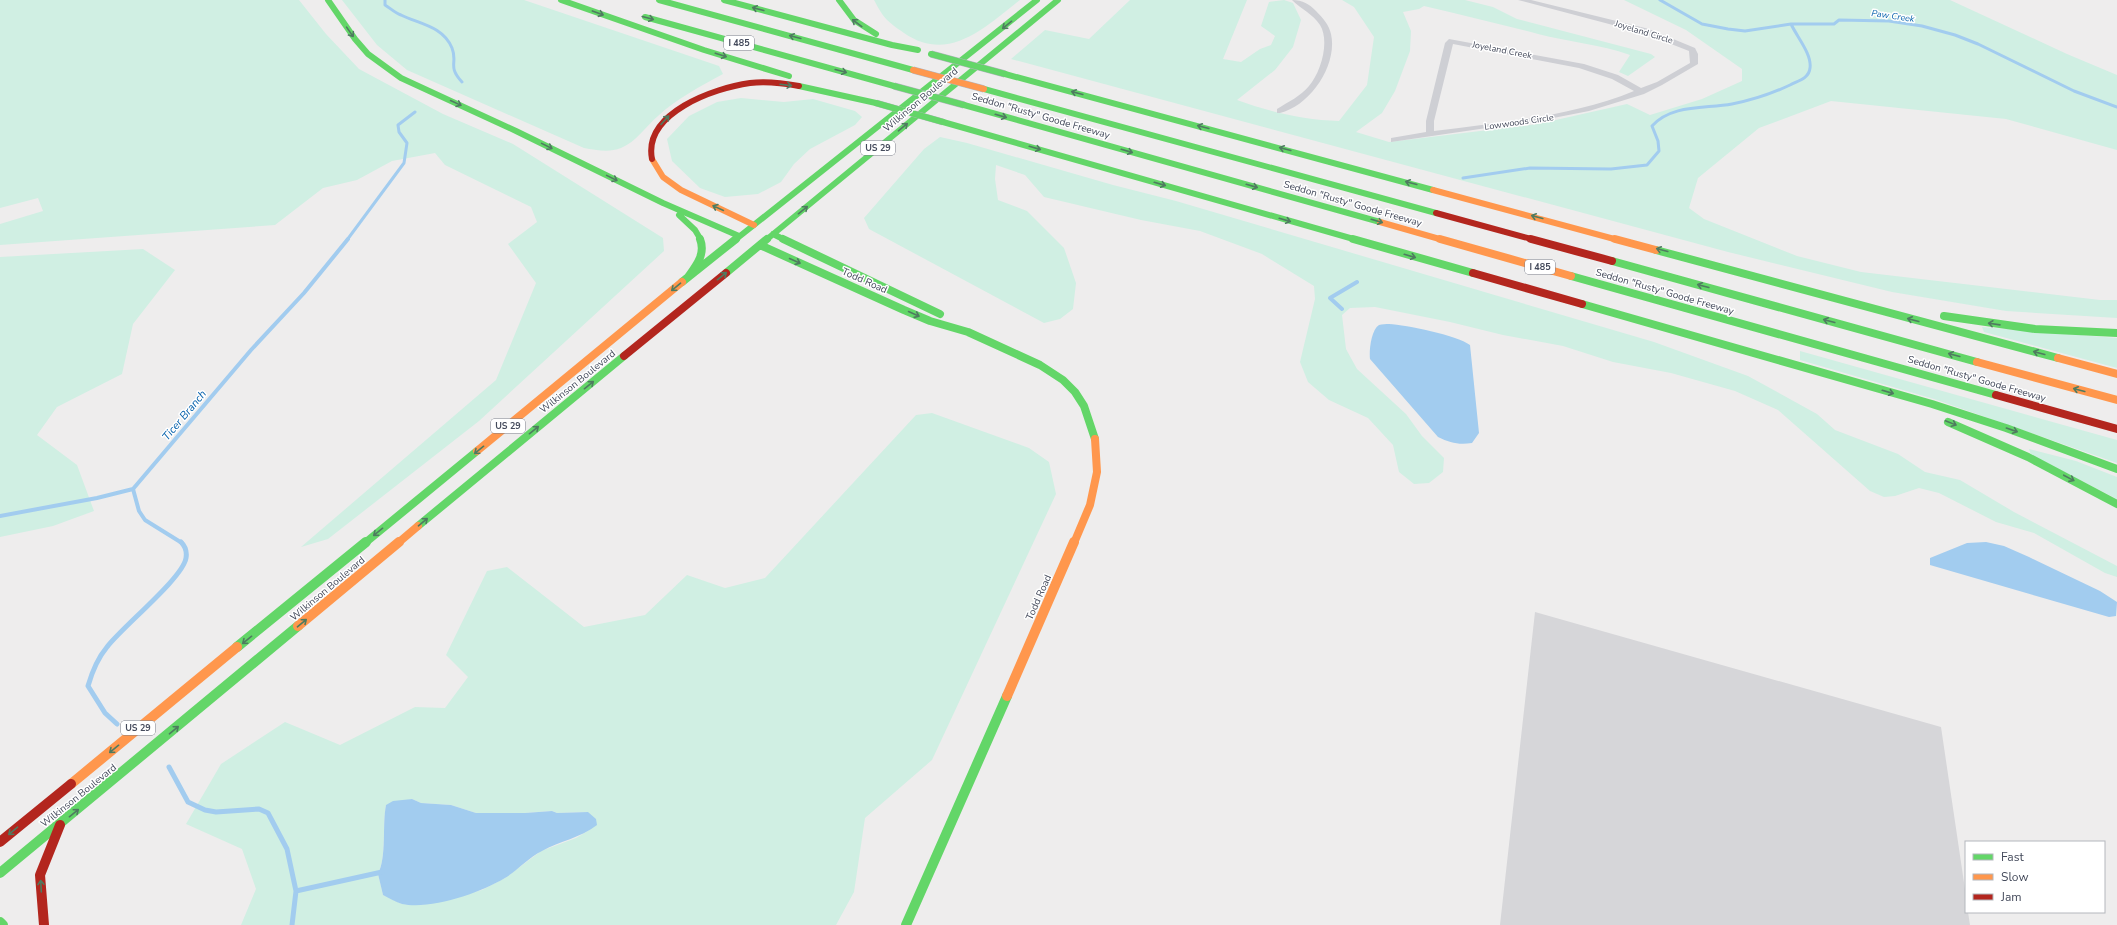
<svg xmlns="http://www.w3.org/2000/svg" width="2117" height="925" font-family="'Nunito Sans',sans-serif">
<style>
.green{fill:#d0efe3;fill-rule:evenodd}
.water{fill:#a2ccef}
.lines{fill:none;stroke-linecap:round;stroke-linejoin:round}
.stream-far2{stroke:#a2ccef;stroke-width:3}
.stream-far1{stroke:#a2ccef;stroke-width:4}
.stream{stroke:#a2ccef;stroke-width:5}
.building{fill:#d6d6d9}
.street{fill:#cecfd4;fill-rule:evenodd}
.fast-far2{stroke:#63d668;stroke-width:6}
.fast-far1{stroke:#63d668;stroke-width:8}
.fast{stroke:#63d668;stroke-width:10}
.slow-far2{stroke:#ff974d;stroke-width:6}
.slow-far1{stroke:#ff974d;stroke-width:8}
.slow{stroke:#ff974d;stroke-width:10}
.jam-far2{stroke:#b3261e;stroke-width:6}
.jam-far1{stroke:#b3261e;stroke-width:8}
.jam{stroke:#b3261e;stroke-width:10}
.fast-bridge-casing{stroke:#b2b4bd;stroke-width:7;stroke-linecap:butt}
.slow-bridge-casing{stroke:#b2b4bd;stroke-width:7;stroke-linecap:butt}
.fast-bridge{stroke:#63d668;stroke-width:6}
.slow-bridge{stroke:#ff974d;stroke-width:6}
.oneway{stroke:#4f7b60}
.labels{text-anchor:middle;stroke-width:3;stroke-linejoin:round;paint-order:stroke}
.far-water-label{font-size:9px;font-style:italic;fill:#0561ac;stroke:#fff}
.far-street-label{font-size:9px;fill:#444a5b;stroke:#fff}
.shield{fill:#fff;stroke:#7c808c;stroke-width:1}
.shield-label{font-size:9px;font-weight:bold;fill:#444a5b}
.street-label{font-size:10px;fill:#444a5b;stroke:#fff}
.water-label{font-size:11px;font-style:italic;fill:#0561ac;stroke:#fff}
</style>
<rect width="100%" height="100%" fill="#eeeded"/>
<!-- green -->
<path class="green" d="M0,0H299L326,34L359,69L443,114L513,144L663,238L664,251L479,421L328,539L301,547L496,380L536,283L508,244L537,222L531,207L445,165L435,153L392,161L357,180L323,188L275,225L0,245V224L43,211L38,198L0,208Z
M342,0H524L719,66L723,74C701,86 676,99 658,116C646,126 636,142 621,148C609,153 596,150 584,148L407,70L377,45Z
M874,0H1020C985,27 949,64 904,33C887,21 884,19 874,0Z
M1130,0H1247L1223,59L1241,62L1260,49L1271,45L1275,36L1261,26L1269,2L1284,0L1293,3L1301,20L1293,47L1275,70L1237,100C1270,112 1303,120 1339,121L1367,85L1374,37L1354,7L1342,0H1465L1493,7L1517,19L1651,54L1655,57L1628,76L1619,72L1630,55C1600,44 1568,42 1538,34C1500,24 1462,15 1424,6L1419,9L1403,12L1411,31L1410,51L1395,91L1382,113L1356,132L1389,142L1538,124L1627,104L1650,115L1702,99L1742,81V69L1686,30L1624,0H1950L2067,54L2117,75V150L2006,119L1831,101L1759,128L1698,178L1689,208L1704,219L1797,256L1861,272L2100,300H2117V318L2006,311L1892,292L1728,252L1011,59L1045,30L1089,39Z
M741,98L784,102L813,99L855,111L862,117L855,125L810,149L794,164L781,182L758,194L725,197L700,188L672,161L667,139L689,116L717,102Z
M940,137L967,143L1113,185L1176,201L1654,342L1748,376L1817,414L1835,430L1898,454L1925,472L1960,480L2014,512L2117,566V577L2105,573L2034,533L1996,522L1939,493L1919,488L1895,496L1884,497L1870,491L1778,410L1735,391L1671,373L1613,362L1563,346L1503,335L1450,322L1375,307L1350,308L1342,315L1346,349L1357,369L1406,414L1422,436L1444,458L1443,472L1429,483L1414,484L1399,472L1393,445L1368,418L1329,400L1308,382L1300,362L1315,299L1314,286L1262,254L1200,231L1141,220L1044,197L1025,175L996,165L995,179L998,200L1027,211L1064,248L1076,283L1073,309L1060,319L1044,323L869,229L864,218L924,149Z
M143,249L175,270L133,324L122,374L57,407L37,435L77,465L94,511L53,526L0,537V257Z
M1982,327L2117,338V368L1984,332Z
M1800,351L2117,440V463L1934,399L1800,360Z
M932,413L1029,448L1049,462L1056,494L932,760L865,818L854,892L836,925H241L256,889L242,849L186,824L221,764L285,722L340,745L415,707L445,708L468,677L446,655L487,571L507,567L584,627L645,615L687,575L725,588L765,578L916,415ZM412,799L421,803L451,805L476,813H525L552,811L557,813L588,812L591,829L576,838L541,851L505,878L482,890L421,905L402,904L383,895L378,874C387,856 382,826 386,805Z
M2029,449L2076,461L2117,477V499L2031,455Z"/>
<!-- water -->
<path class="water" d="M1389,324C1406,325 1457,335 1470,345L1479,433L1472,443C1459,445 1450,443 1438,437L1370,359C1369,351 1371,330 1379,325C1382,324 1386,324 1389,324Z
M1986,542L2004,546L2029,557L2100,591L2117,602L2116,616L2109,617L1930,565V558L1967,543Z
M412,799L421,803L451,805L476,813H525L552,811L557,813L588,812L596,819L597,825C580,838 560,841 542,851C528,858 518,870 505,878C480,893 431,910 402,904C396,902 389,898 383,895L378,874C387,857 382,825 386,805L393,801Z"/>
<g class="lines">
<!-- stream-far2 -->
<path class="stream-far2" d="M385,0V5C390,8 395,13 401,15C419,24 443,26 452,48C458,63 447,66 462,82
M1660,0L1702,24L1728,29L1745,31L1791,24H1834L1839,20L1889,21L1922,26L1955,35L1978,44L2074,91L2117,107
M1463,178L1530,168L1611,169L1647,165L1659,151L1658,141L1652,126C1672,104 1705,109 1732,104C1753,100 1771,94 1790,85C1797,81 1809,79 1810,68C1812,54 1797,37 1791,24
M347,240L404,163L407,143L399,132L398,125L415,112"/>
<!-- stream-far1 -->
<path class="stream-far1" d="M1342,309L1330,298L1357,282
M133,489L251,350L304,293L348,239
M133,489L139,511L145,520L182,543
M0,516L97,498L133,489"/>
<!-- stream -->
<path class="stream" d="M117,724L105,713L88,686C92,672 97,659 107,647C122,627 183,578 186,558C187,552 185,546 181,542
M169,767L188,802L205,810L216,812L259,809L268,813L287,849L296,891L292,925
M296,891L382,872"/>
</g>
<!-- building -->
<path class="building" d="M1535,612L1941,727L1966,896V912H1968L1970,925H1500Z"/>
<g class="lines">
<!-- street -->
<path class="street" d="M1292,0C1303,0 1309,4 1316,11C1323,18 1329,25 1331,34C1338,65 1310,106 1280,113H1277V109C1288,102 1301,96 1309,86C1321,72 1330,41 1320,25C1313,14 1301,9 1292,0Z
M1518,0H1531L1649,29L1695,48L1698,54V64L1662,85L1644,94L1589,111L1548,119L1391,142V138L1426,132V121L1445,43L1449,39L1584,64L1618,75L1641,88L1657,82L1690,63L1689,51L1643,33ZM1453,44L1579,68L1612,79L1634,91C1571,117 1501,122 1434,131V121Z"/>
<!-- fast-far2 -->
<path class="fast-far2" d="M328,0L355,39L368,54L401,78L516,131L663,203L739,236
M561,0L704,50L789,76
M659,0L913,70
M724,0L892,45L918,50
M839,0L854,20L876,34
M645,17L894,86
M1005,74L1433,190
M799,86L876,103
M984,89L1436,213
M964,105L1380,222
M943,122L1357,240
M679,215L695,230L701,240
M773,234L785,240
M735,240L1037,0
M766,240L1058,0"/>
<!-- fast-far1 -->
<path class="fast-far1" d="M783,239L940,314
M1353,239L1473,273
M760,245L904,310L930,321L968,332L1040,365L1063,380L1075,392L1084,406L1095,439
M1656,250L2058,358
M1612,261L1977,362
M726,273L767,239
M1571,276L1996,395
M688,277C696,266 706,254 700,239
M682,282L736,239
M1582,304L1932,404L2006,428L2117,469
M1944,316L2035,329L2117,333
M1948,422L2028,457L2117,504
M418,526L624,356
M365,543L477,451"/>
<!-- fast -->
<path class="fast" d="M237,647L366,542
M0,873L298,626
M0,922L3,925
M906,925L1007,696"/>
<!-- slow-far2 -->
<path class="slow-far2" d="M652,159L663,177L681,190L754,225
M1433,190L1618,240
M1380,222L1443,240"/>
<!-- slow-far1 -->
<path class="slow-far1" d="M1440,239L1571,276
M1615,239L1656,250
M2058,358L2117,374
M1977,362L2117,400
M477,451L682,282
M398,543L418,526
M1074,543L1090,505L1097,472L1095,439"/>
<!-- slow -->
<path class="slow" d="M298,626L399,542
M1007,696L1074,542
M71,784L237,647"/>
<!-- jam-far2 -->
<path class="jam-far2" d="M652,159C643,113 714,88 750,83C766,81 783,83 799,86
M1436,213L1535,240"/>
<!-- jam-far1 -->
<path class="jam-far1" d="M1531,239L1612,261
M1473,273L1582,304
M624,356L726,273
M1996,395L2117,429"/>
<!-- jam -->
<path class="jam" d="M0,842L71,784
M44,925L40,875L60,825"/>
<!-- fast-bridge casing -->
<g class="fast-bridge-casing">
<path id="fast-bridge" d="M931,54L1005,74
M894,86L964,105
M876,103L943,122"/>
</g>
<!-- slow-bridge casing -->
<g class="slow-bridge-casing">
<path id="slow-bridge" d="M913,70L984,89"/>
</g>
<!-- fast-bridge -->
<use href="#fast-bridge" class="fast-bridge"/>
<!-- slow-bridge -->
<use href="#slow-bridge" class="slow-bridge"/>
</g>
<!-- one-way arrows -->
<defs><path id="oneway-shaft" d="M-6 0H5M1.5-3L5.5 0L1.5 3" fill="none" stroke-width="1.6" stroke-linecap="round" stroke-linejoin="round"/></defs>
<g class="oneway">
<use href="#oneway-shaft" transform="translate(758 9) rotate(-165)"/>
<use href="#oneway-shaft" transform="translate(598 13) rotate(20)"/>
<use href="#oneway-shaft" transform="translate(648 18) rotate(15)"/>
<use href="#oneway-shaft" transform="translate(857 23) rotate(-143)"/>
<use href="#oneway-shaft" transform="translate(1007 25) rotate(141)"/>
<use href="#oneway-shaft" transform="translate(350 32) rotate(55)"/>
<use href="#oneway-shaft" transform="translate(795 37) rotate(-165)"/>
<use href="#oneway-shaft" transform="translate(721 55) rotate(18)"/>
<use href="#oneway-shaft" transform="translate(841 71) rotate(15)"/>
<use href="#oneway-shaft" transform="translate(786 85) rotate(7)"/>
<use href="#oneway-shaft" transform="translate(1077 93) rotate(-165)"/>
<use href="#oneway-shaft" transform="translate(456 103) rotate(25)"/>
<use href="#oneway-shaft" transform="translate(1001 116) rotate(16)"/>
<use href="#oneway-shaft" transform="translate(665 120) rotate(-48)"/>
<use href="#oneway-shaft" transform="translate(903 127) rotate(-40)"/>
<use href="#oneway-shaft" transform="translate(1203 127) rotate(-165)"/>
<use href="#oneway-shaft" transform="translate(547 146) rotate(26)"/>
<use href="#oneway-shaft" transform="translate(1035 148) rotate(16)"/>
<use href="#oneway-shaft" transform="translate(1285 149) rotate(-165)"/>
<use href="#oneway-shaft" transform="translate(1127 151) rotate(16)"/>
<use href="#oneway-shaft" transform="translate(612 178) rotate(26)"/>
<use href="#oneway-shaft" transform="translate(1411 183) rotate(-165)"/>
<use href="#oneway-shaft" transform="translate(1160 184) rotate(16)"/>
<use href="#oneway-shaft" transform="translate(1252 186) rotate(16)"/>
<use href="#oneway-shaft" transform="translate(718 208) rotate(-155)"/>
<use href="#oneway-shaft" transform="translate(803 210) rotate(-39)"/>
<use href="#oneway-shaft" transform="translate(1537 217) rotate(-165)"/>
<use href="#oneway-shaft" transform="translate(1285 220) rotate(16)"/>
<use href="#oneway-shaft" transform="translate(1377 221) rotate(16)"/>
<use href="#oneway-shaft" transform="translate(1662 250) rotate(-165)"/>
<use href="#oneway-shaft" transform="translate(1410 256) rotate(16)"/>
<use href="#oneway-shaft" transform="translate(795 261) rotate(24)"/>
<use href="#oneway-shaft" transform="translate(722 276) rotate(-39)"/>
<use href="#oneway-shaft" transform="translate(1703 286) rotate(-165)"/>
<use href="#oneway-shaft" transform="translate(676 287) rotate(140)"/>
<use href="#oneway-shaft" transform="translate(914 314) rotate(24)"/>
<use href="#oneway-shaft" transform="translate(1913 320) rotate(-165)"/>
<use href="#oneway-shaft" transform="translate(1829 321) rotate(-165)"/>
<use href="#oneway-shaft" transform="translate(1994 324) rotate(-172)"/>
<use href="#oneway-shaft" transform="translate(2039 353) rotate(-165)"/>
<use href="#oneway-shaft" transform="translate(1954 355) rotate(-165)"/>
<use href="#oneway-shaft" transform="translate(589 385) rotate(-39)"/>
<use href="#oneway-shaft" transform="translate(2079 390) rotate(-165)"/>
<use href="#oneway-shaft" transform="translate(1888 392) rotate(16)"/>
<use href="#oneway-shaft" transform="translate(1951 423) rotate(22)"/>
<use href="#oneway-shaft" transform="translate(534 430) rotate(-39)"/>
<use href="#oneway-shaft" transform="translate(2012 430) rotate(19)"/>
<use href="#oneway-shaft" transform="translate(479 450) rotate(141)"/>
<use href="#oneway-shaft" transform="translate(2069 478) rotate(28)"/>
<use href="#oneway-shaft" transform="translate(423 522) rotate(-40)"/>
<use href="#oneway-shaft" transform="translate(378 532) rotate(141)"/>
<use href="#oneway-shaft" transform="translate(302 623) rotate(-40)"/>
<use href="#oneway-shaft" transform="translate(247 640) rotate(141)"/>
<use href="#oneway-shaft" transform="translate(174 730) rotate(-40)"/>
<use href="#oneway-shaft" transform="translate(114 749) rotate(141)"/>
<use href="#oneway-shaft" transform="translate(74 813) rotate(-39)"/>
<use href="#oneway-shaft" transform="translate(13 831) rotate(140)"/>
<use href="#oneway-shaft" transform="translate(41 886) rotate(-93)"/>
</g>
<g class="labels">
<!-- far-water labels -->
<g class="far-water-label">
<text transform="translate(1893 16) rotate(8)" y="3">Paw Creek</text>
</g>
<!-- far-street labels -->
<g class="far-street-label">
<text transform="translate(1644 32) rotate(17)" y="3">Joyeland Circle</text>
<text transform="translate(1502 50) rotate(11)" y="3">Joyeland Creek</text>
<text transform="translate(1519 122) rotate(-8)" y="3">Lowwoods Circle</text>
</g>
<!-- shield labels -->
<g class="shield">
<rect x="724" y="36" width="30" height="14" rx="3"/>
<rect x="861" y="141" width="34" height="14" rx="3"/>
<rect x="1525" y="260" width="30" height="14" rx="3"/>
<rect x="491" y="419" width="34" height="14" rx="3"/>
<rect x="121" y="721" width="34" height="14" rx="3"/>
</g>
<g class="shield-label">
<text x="739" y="46">I 485</text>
<text x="878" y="151">US 29</text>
<text x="1540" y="270">I 485</text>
<text x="508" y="429">US 29</text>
<text x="138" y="731">US 29</text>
</g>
<!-- street labels -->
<g class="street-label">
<text transform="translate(920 99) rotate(-40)" y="4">Wilkinson Boulevard</text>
<text transform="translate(1041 115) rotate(16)" y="4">Seddon "Rusty" Goode Freeway</text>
<text transform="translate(1353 203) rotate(16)" y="4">Seddon "Rusty" Goode Freeway</text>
<text transform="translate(865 280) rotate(24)" y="4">Todd Road</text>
<text transform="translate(1665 291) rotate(16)" y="4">Seddon "Rusty" Goode Freeway</text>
<text transform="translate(1977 378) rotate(16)" y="4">Seddon "Rusty" Goode Freeway</text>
<text transform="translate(577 381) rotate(-39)" y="4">Wilkinson Boulevard</text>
<text transform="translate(327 588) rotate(-40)" y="4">Wilkinson Boulevard</text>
<text transform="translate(1038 597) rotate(-66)" y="4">Todd Road</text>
<text transform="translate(78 795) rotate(-39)" y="4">Wilkinson Boulevard</text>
</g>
<!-- water labels -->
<g class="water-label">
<text transform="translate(184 415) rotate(-50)" y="4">Ticer Branch</text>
</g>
</g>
<!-- legend -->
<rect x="1965" y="841" width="140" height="72" fill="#ffffff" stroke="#b4b7bd"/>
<rect x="1973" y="854" width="20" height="6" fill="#63d668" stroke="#b4b7bd"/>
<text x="2001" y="861" font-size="12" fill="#444a5b">Fast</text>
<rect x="1973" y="874" width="20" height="6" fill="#ff974d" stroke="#b4b7bd"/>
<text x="2001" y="881" font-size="12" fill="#444a5b">Slow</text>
<rect x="1973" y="894" width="20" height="6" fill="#b3261e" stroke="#b4b7bd"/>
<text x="2001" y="901" font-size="12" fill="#444a5b">Jam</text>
</svg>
